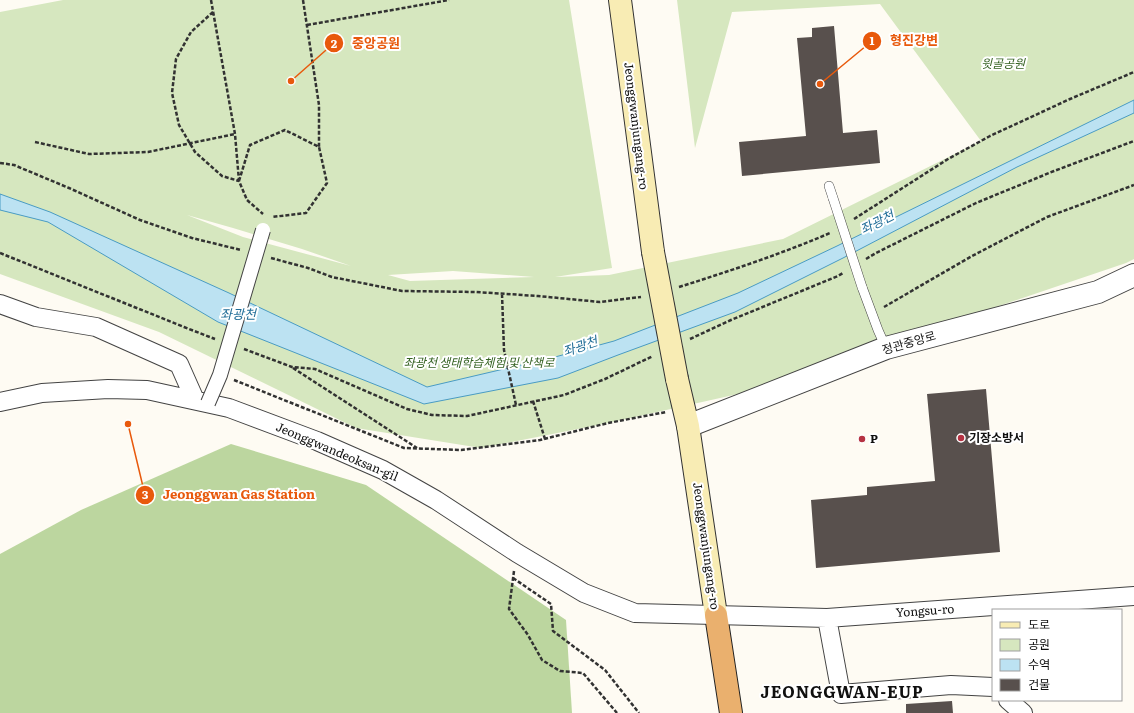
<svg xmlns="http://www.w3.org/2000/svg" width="1134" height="713" font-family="Literata,'Noto Sans KR',serif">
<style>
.green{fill:#d6e7bf;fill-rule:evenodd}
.forest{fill:#bcd69f}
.water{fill:#bce2f2;stroke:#499bc3}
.building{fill:#58504d}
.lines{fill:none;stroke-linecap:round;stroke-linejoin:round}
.service-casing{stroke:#434343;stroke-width:10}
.minor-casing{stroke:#434343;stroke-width:20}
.tertiary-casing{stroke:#434343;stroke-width:24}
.secondary-casing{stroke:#323232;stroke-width:24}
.trunk-casing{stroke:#212121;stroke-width:24}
.path{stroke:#323232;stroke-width:2.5;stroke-dasharray:4 2;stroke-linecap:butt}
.service{stroke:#fff;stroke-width:9}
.minor{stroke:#fff;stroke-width:18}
.tertiary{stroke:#fff;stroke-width:22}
.secondary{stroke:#f8ecb4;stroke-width:22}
.trunk{stroke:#eab06e;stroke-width:22}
.service-bridge-casing{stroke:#434343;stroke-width:10;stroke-linecap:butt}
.pedestrian-bridge-casing{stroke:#434343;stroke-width:16;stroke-linecap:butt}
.secondary-bridge-casing{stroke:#323232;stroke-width:24;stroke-linecap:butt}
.service-bridge{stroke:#fff;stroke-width:9}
.pedestrian-bridge{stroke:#fff;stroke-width:14}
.secondary-bridge{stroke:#f8ecb4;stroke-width:22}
.poi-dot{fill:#b53242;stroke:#fff;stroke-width:1.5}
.labels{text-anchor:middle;stroke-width:4;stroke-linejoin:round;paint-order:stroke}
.park-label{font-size:12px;font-style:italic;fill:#366324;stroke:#fff}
.street-label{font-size:12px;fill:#101010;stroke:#fff}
.poi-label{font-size:12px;font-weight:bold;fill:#101010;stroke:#fff;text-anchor:start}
.water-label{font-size:13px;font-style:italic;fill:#226e98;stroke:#fff}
.district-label{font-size:16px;font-weight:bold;letter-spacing:1px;fill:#101010;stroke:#fff}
.leader{fill:none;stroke:#e8590c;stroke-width:1.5}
.callout-dot{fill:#e8590c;stroke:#fff;stroke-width:1.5}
.mark-label{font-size:12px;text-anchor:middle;font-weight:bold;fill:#fff}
.callout-label{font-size:13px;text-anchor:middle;font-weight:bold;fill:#e8590c;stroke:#fff;stroke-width:4;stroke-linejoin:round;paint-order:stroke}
</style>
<rect width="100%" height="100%" fill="#fefbf3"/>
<!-- green -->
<path class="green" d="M63,0H569L612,268L555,277L609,275L783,239L981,141L880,4L732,12L695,148L677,0H1134V259L1126,263L738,394L608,423L481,448L356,428L159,332L0,274V12ZM187,215L233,228L302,249L351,266L243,237ZM453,271L534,277H535L410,281L388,275Z"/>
<!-- forest -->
<path class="forest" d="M231,444L366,485L566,620L572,713H0V554L81,510Z"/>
<!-- water -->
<path class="water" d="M1134,100V113L1017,167L843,258L735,312L618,355L558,378L424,404L218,322L48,222L0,210V194L50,212L229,293L427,387L555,357L614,341L738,293L837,246Z"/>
<!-- building -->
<path class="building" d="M834,26L843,133L877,130L880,163L742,176L739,142L806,136L797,38L812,37V28Z
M986,389L1000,552L816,568L811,500L867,495V487L935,481L927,394Z
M952,701L953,713H906V704Z"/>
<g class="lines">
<!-- service casing -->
<g class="service-casing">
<path id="service" d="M829,186L833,198
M862,287L878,330L886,348"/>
</g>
<!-- minor casing -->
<g class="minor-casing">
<path id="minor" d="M0,304L36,317L96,327L179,364L195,400
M0,402L42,393L108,389L147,390L229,408L317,441L383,470L436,500L517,553L584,593L635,613L827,618L1134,596
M827,618L841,694L951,685L993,687
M1008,700L1023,713"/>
</g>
<!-- tertiary casing -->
<g class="tertiary-casing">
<path id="tertiary" d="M688,426L886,348L1098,292L1134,275"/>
</g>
<!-- secondary casing -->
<g class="secondary-casing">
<path id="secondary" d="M620,0L653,252
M677,379L688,426L716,615"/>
</g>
<!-- trunk casing -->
<g class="trunk-casing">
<path id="trunk" d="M716,615L731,713"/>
</g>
<!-- path -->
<path class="path" d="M211,0L235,134L239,181L247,200L263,214
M303,0L319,105V147
M213,12L191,32L176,59L172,93L179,125L195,152L222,176L239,181
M307,25L449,0
M35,142L89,154L148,152L235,134
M0,163L14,165L69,188L140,220L192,238L241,250
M239,181L250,145L285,130L319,147L327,183L306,213L272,217
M854,219L948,159L990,136L1070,99L1134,72
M0,253L184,327L215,339
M271,258L308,268L332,277L402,291L476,292L538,296L600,302L641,297
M866,259L876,253L976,203L1054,171L1134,141
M679,287C730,271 781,254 830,233
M502,294L504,350L516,405
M884,307L972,256L1047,217L1134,185
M690,339L731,320L838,276L843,273
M244,349L292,367L315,369L407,409L432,415L467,416L564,395L605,379L653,356
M293,368L417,448
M234,380L404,448L461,450L540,440L608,423L666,412
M533,401L545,439
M514,571L509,609L528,635L542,660L560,671L583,673L617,713
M513,578L551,604L553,631L605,670L639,713"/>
<!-- service -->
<use href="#service" class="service"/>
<!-- minor -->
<use href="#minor" class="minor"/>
<!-- tertiary -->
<use href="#tertiary" class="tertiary"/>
<!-- secondary -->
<use href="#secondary" class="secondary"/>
<!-- trunk -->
<use href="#trunk" class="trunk"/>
<!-- service-bridge casing -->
<g class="service-bridge-casing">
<path id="service-bridge" d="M833,198L862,287"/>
</g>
<!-- pedestrian-bridge casing -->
<g class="pedestrian-bridge-casing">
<path id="pedestrian-bridge" d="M208,403L220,375L263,230"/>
</g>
<!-- secondary-bridge casing -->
<g class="secondary-bridge-casing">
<path id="secondary-bridge" d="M653,252L677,379"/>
</g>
<!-- service-bridge -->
<use href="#service-bridge" class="service-bridge"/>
<!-- pedestrian-bridge -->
<use href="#pedestrian-bridge" class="pedestrian-bridge"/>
<!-- secondary-bridge -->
<use href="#secondary-bridge" class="secondary-bridge"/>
</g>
<!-- markers -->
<g class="poi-dot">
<circle cx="961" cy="438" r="4"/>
<circle cx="862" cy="439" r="4"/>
</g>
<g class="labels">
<!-- park labels -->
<g class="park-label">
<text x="1003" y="68">윗골공원</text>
<text x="479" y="367">좌광천 생태학습체험 및 산책로</text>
</g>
<!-- street labels -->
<g class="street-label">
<text transform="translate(636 126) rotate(83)" y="4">Jeonggwanjungang-ro</text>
<text transform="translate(909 343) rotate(-16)" y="4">정관중앙로</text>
<text transform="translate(337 452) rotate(23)" y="4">Jeonggwandeoksan-gil</text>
<text transform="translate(706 546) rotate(82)" y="4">Jeonggwanjungang-ro</text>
<text transform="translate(925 611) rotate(-4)" y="4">Yongsu-ro</text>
</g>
<!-- poi labels -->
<g class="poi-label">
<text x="969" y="442">기장소방서</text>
<text x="870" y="443">P</text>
</g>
<!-- water labels -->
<g class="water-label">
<text transform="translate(877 222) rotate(-27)" y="5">좌광천</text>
<text x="238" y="319">좌광천</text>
<text transform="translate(580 346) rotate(-19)" y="5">좌광천</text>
</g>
<!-- district labels -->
<g class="district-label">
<text x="842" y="698">JEONGGWAN-EUP</text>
</g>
</g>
<!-- callouts -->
<path class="leader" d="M820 84L872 41M291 81L334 43M128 424L145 495"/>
<g class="callout-dot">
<circle cx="820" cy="84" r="4"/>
<circle cx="291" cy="81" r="4"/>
<circle cx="128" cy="424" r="4"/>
<circle cx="872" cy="41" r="10"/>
<circle cx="334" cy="43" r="10"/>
<circle cx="145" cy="495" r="10"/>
</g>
<g class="mark-label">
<text x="872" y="45">1</text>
<text x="334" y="48">2</text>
<text x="145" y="499">3</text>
</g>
<g class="callout-label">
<text x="914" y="45">형진강변</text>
<text x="376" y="48">중앙공원</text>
<text x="239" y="499">Jeonggwan Gas Station</text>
</g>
<!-- legend -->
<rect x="992" y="609" width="130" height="92" fill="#ffffff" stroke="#9f9f9f"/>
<rect x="1000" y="622" width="20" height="6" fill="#f8ecb4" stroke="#9f9f9f"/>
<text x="1028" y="629" font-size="12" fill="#101010">도로</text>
<rect x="1000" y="639" width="20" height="12" fill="#d6e7bf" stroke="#9f9f9f"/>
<text x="1028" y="649" font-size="12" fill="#101010">공원</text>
<rect x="1000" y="659" width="20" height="12" fill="#bce2f2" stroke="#9f9f9f"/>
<text x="1028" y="669" font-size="12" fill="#101010">수역</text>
<rect x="1000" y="679" width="20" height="12" fill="#58504d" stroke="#9f9f9f"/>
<text x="1028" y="689" font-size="12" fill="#101010">건물</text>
</svg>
